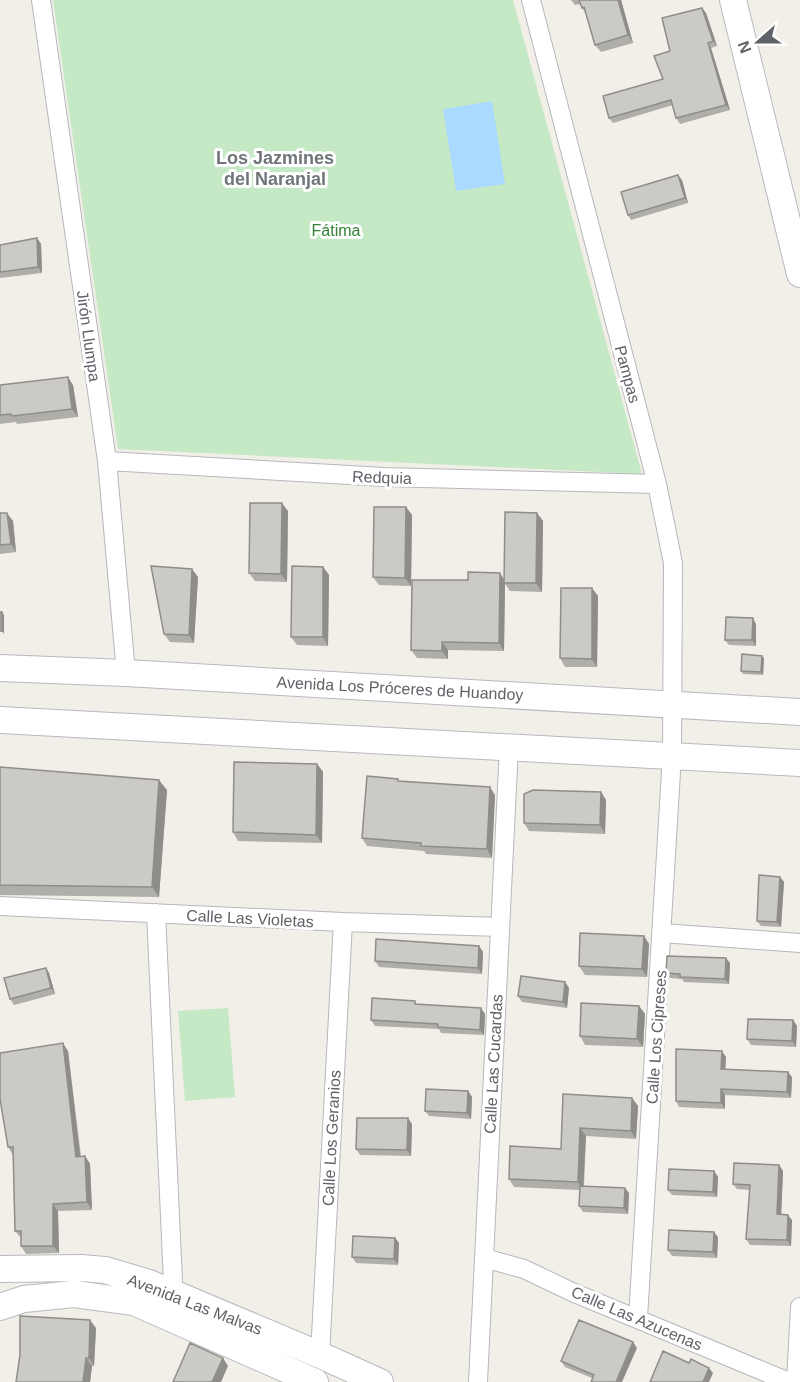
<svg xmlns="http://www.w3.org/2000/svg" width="800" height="1382" font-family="Helvetica,sans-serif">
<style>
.green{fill:#c5e8c5}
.water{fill:#aadaff}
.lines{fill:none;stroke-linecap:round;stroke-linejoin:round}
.street-casing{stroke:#b5b8bc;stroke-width:20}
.secondary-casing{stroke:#b6babf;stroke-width:28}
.street{stroke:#fff;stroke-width:18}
.secondary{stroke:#fff;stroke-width:26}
.wall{fill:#afaea9}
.shaded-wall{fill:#8f8d8a}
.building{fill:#cccac5;stroke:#8f8d8a;stroke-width:1.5}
.labels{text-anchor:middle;stroke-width:6;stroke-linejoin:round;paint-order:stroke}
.park-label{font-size:16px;fill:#348238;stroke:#fff}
.street-label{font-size:16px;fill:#5f6368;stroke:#fff}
.neighbourhood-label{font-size:18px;font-weight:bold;fill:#70757a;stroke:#fff}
</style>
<rect width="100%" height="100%" fill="#f1efe8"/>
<!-- green -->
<path class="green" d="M53,0H513L642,474L118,449Z
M228,1008L235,1097L185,1101L178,1011Z"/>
<!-- water -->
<path class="water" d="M492,101L505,184L456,191L443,109Z"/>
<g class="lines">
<!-- street casing -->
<g class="street-casing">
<path id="street" d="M41,0L107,461L126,673
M531,0L657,484L673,563L672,755L638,1318
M107,461L384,477L657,484
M0,906L343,922L500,927
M156,913L174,1303
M662,933L800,943
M484,1258L524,1269L572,1292L789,1382
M320,1355L343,922
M478,1382L509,746
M796,1382L800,1307"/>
</g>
<!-- secondary casing -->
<g class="secondary-casing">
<path id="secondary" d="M733,0L800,274
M0,668L126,673L800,712
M0,720L800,763
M0,1269L81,1268L105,1270L149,1283L320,1355L380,1382
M0,1307L24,1299L74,1294L134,1302L315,1382"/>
</g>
<!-- street -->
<use href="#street" class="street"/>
<!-- secondary -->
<use href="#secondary" class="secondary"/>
</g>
<!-- wall -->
<path class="wall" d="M571,0H621L633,43L601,52L595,45L587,15L582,8L580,4L575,5Z
M702,8L706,13L717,46L711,48L730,110L680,124L676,118L673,105L613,123L609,118L663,79L670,51Z
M682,180L688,203L631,220L628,215Z
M37,238L41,244L42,273L0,278V245Z
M0,385H73L78,417L17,424L16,422L0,424Z
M406,507L412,515L411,586L379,585L373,577Z
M288,511L287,582L255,581L249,573Z
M0,513L13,521L16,552L0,554Z
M537,513L543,521L542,592L510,591L505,584L504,651L448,650V659L417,658L411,650L468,580H505Z
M323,567L329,575L328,646L297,645L291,637Z
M198,577L194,643L170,642L164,634Z
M598,596L597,667H565L560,658Z
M756,624V646L729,645L725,640Z
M762,656L764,658L763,675L743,674L741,671Z
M317,764L323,772L322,843L238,841L233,832Z
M0,767L167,790L159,897L0,895Z
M400,781L495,795L492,858L426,854L424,851L367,846L362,838Z
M601,792L606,800L605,834L529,831L524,823Z
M780,877L784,882L781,927L761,926L757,921Z
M644,936L649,944L647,977L585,975L579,966Z
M479,946L483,952L482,974L379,967L375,961Z
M730,963L729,984L684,982L682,979L670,978L666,973Z
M46,968L49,973L55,994L14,1005L10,999Z
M565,982L569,988L567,1008L522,1002L518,996Z
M417,1005L485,1014L484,1035L441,1033L439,1029L375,1026L371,1020Z
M639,1006L645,1014L643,1047L585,1045L580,1036Z
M793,1020L797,1026L796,1047L751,1045L747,1039Z
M68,1051L81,1156H85L90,1164L92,1210L58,1211L59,1253L26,1254L21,1246V1238L15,1231L13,1155L8,1147Z
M726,1057L725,1069L792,1077L791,1098L725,1095V1109L679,1107L676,1101Z
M468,1091L472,1097L471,1119L429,1116L425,1111Z
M563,1094L632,1098L638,1106L636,1139L586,1136L584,1186L629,1193L628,1214L583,1212L579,1206L580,1190L514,1187L509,1179L561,1149Z
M412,1124L411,1156L360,1155L356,1149Z
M779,1165L783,1171L781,1214L792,1220L791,1246L750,1245L746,1239L750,1190L737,1189L733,1184Z
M714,1171L718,1177L717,1197L672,1195L668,1190Z
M718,1237L717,1258L672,1256L668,1250Z
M395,1238L399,1243L398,1265L356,1263L352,1257Z
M96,1328L94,1366H92L90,1382H16Z
M637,1348L592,1378L565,1367L561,1361Z"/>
<!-- shaded-wall -->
<path class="shaded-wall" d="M618,0H621L633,43L628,35Z
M702,8L706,13L717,46L713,41Z
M708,43L711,48L730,110L726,105Z
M678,175L682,180L688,203L685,198Z
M37,238L41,244L42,273L38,267Z
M68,377L73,385L78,417L72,409Z
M282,503L288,511L287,582L281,574Z
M406,507L412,515L411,586L405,578Z
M7,513L13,521L16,552L11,544Z
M537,513L543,521L542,592L536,583Z
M323,567L329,575L328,646L323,637Z
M192,569L198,577L194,643L189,635Z
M500,573L505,581L504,651L499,643Z
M592,588L598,596L597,667L592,659Z
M2,612L4,615V634L2,631Z
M753,618L756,624V646L752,640Z
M442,642L448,650V659L442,651Z
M762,656L764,658L763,675L761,672Z
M317,764L323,772L322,843L316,835Z
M159,780L167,790L159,897L152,887Z
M490,787L495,795L492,858L487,849Z
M601,792L606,800L605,834L600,825Z
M780,877L784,882L781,927L777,922Z
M644,936L649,944L647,977L642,969Z
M479,946L483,952L482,974L478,968Z
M726,958L730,963L729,984L725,979Z
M46,968L49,973L55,994L51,988Z
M565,982L569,988L567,1008L563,1002Z
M639,1006L645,1014L643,1047L637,1039Z
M481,1008L485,1014L484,1035L480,1030Z
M793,1020L797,1026L796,1047L792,1041Z
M63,1043L68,1051L81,1164L76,1157Z
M722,1051L726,1057L725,1074L721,1069Z
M788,1072L792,1077L791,1098L787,1092Z
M721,1089L725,1095V1109L721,1103Z
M468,1091L472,1097L471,1119L467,1113Z
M632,1098L638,1106L636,1139L631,1131Z
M408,1118L412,1124L411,1156L407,1150Z
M580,1128L586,1136L583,1191L578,1182Z
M85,1156L90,1164L92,1210L87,1202Z
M779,1165L783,1171L781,1220L777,1214Z
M714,1171L718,1177L717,1197L713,1192Z
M625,1188L629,1193L628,1214L624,1208Z
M53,1204L58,1211L59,1253L53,1246Z
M788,1215L792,1220L791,1246L787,1240Z
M714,1232L718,1237L717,1258L713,1252Z
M395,1238L399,1243L398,1265L394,1259Z
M90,1320L96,1328L94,1366L89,1358Z
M633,1342L637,1348L622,1382H616Z
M86,1358L92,1366L90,1382H83Z
M223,1358L228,1366L221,1382H212Z
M709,1368L713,1373L709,1382H703Z"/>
<!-- building -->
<path class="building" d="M579,0H618L628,35L595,45L584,7L582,8Z
M702,8L713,41L708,43L726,105L676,118L671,100L609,118L603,96L663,79L654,56L670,51L662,18Z
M678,175L685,198L628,215L621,192Z
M37,238L38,267L0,272V245Z
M68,377L72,409L12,416L11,414L0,415V385Z
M250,503H282L281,574L249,573Z
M374,507H406L405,578L373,577Z
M505,512L537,513L536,583H504Z
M0,513H7L11,544L0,545Z
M151,566L192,569L189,635L164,634Z
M292,566L323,567V637H291Z
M468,572L500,573L499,643L442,642V651L411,650L412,580H468Z
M561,588H592V659L560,658Z
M0,612H2V631H0Z
M726,617L753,618L752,640H725Z
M742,654L762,656L761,672L741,671Z
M234,762L317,764L316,835L233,832Z
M0,767L159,780L152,887L0,885Z
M367,776L398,779V781L490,787L487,849L421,846V843L362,838Z
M533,790L601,792L600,825L524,823V794Z
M759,875L780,877L777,922L757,921Z
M580,933L644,936L642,969L579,966Z
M376,939L479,946L478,968L375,961Z
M667,956L726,958L725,979L680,977V974L666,973Z
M46,968L51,988L10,999L4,978Z
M521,976L565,982L563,1002L518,996Z
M372,998L415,1001V1004L481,1008L480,1030L438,1027V1024L371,1020Z
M581,1003L639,1006L637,1039L580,1036Z
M748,1019L793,1020L792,1041L747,1039Z
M63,1043L76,1157L85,1156L87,1202L53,1204V1246H21V1231H15L13,1147H8L0,1099V1053Z
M676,1049L722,1051L721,1069L788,1072L787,1092L721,1089V1103L676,1101Z
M426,1089L468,1091L467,1113L425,1111Z
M563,1094L632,1098L631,1131L580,1128L578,1182L509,1179L510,1146L561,1149Z
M357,1118H408L407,1150L356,1149Z
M734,1163L779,1165L777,1214L788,1215L787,1240L746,1239L750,1185L733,1184Z
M669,1169L714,1171L713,1192L668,1190Z
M580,1186L625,1188L624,1208L579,1206Z
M669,1230L714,1232L713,1252L668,1250Z
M353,1236L395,1238L394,1259L352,1257Z
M20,1316L90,1320L89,1358H86L83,1382H16L20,1355Z
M579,1320L633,1342L616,1382H591L594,1375L561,1361Z
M190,1343L223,1358L212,1382H173Z
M663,1351L689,1363L691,1359L709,1368L703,1382H650Z"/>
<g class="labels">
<!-- park labels -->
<g class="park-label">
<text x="336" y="236">Fátima</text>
</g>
<!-- street labels -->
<g class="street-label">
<text transform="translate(89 336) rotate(82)" y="6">Jirón Llumpa</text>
<text transform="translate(628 374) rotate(75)" y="6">Pampas</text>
<text transform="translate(382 477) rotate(2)" y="6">Redquia</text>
<text transform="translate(400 688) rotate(3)" y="6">Avenida Los Próceres de Huandoy</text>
<text transform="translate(250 918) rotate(3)" y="6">Calle Las Violetas</text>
<text transform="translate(656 1037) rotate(-86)" y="6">Calle Los Cipreses</text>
<text transform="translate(493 1064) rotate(-87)" y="6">Calle Las Cucardas</text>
<text transform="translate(331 1138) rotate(-87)" y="6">Calle Los Geranios</text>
<text transform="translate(195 1304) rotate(21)" y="6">Avenida Las Malvas</text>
<text transform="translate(637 1318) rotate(23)" y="6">Calle Las Azucenas</text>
</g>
<!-- neighbourhood labels -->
<g class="neighbourhood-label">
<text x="275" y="164">Los Jazmines<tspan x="275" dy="21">del Naranjal</tspan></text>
</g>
</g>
<!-- north arrow -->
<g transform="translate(758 42) rotate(249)" stroke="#ffffff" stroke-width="4.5" paint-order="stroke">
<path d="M0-4.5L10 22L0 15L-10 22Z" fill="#5f6368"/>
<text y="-9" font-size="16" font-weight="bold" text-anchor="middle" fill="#5f6368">N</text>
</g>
</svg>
